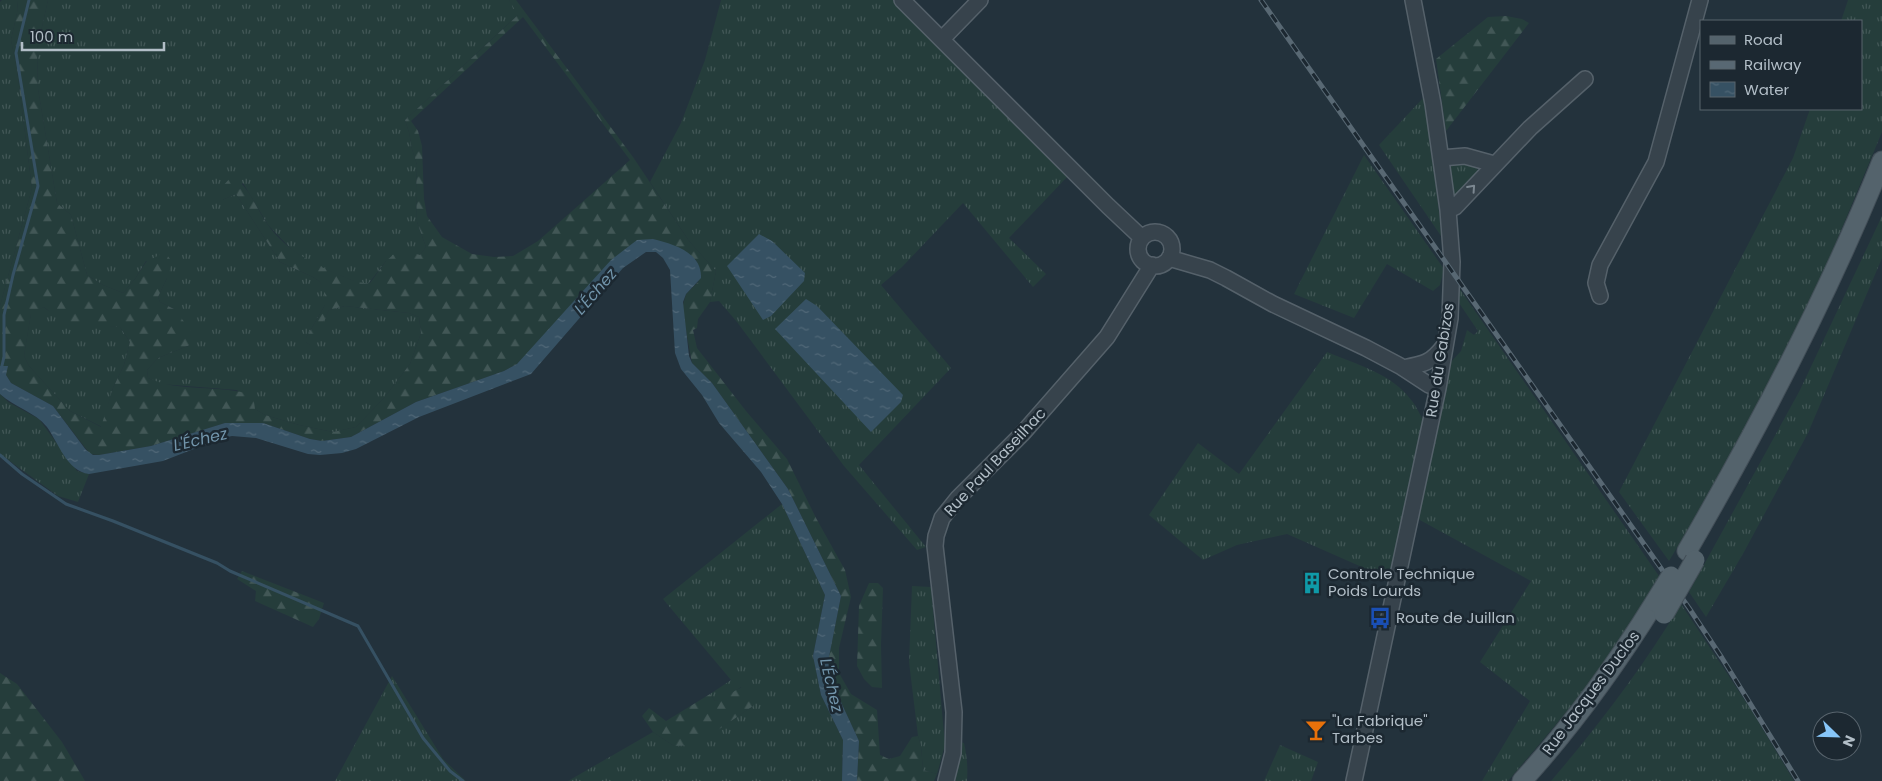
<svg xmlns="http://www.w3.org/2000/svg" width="1882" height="781" font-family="Poppins,sans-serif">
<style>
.grass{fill:url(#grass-tufts)}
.forest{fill:url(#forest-firs);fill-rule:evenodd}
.water{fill:url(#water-ripples)}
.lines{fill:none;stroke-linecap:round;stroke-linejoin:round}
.stream{stroke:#365163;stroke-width:3}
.minor-casing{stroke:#55616a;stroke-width:18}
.major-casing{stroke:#434f58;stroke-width:21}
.minor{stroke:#37434c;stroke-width:15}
.major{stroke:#54636c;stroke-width:19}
.rail-casing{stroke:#586873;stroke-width:5}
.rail{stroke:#1c2831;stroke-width:3;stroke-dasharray:9;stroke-linecap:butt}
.major-bridge-casing{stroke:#434f58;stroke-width:21;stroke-linecap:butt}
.major-bridge{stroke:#54636c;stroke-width:19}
.oneway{stroke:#7b8790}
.labels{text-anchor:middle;stroke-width:5;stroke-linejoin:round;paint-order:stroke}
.street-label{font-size:15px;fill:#b2bec7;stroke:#1c2831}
.poi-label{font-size:15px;fill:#b2bec7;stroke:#1c2831;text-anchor:start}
.water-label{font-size:16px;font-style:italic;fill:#7295ab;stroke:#1c2831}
</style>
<defs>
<pattern id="grass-tufts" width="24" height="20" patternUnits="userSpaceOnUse" patternTransform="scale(1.25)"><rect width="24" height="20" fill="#253d3b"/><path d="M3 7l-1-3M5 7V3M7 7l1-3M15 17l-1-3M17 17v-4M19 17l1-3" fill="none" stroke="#425756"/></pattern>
<pattern id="forest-firs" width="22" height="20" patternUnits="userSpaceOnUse" patternTransform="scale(1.25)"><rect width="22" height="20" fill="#253d3b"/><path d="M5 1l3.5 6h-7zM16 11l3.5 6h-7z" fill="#425756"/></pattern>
<pattern id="water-ripples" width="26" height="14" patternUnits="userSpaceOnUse" patternTransform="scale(1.25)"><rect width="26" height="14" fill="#365163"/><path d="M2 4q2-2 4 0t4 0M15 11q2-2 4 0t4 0" fill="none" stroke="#516878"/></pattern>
</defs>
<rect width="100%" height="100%" fill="#23323c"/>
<!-- grass -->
<path class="grass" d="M2,0H18L17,13L11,40L17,70L32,188L0,306V2Z
M48,0H509L519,14L405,120L409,132L412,149L417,165L416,192L417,222L426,247L420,255L386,261L369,283L361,284L315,265L292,250L268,225L243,183L222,200L236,194L280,262L313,277L319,281L326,290L325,305L306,338V342L310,345L329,310L345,306L409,313L419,317L421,333L410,364L384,398L356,427L333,432L299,425L265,415L255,409L237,390L161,384L148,378L147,370L158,358L190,345L174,309L160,302L158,297L167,278L146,261L135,279L123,293L103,285L87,275L71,215L57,203L38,89L37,49Z
M721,0H895L1068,176L1009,238L1046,274L1033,287L963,203L902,267L881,285L951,368L859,465L926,547L917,550L844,466L737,322L719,301L710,302L716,271L689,241L650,182L681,123L705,60Z
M1848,0H1882V132L1820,281L1776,375L1737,447L1669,561L1619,492L1793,158L1810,109H1861V21H1841Z
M1425,96L1440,220L1441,236L1379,145Z
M1364,155L1444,269L1440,285L1433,291L1387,264L1354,318L1294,294Z
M1469,161L1476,165L1479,174L1455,199L1453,197L1450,165L1452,163Z
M1882,216V258L1808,433L1744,552L1706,617L1689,592L1800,390Z
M1459,288L1659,576C1638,612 1616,648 1591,681C1564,716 1536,748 1508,781H1482L1530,701L1480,662L1531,581L1418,519L1450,363L1461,351L1467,330L1474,335L1478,331L1459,303Z
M44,307C59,322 98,325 120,327L130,342L124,365L113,388L102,427L70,411L29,366L24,356L31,313Z
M1327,352C1356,364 1393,374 1412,401C1417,407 1420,415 1424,422L1389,579L1287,534L1237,545L1203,560L1149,515L1198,443L1239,474Z
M0,394L8,402L39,419L77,471L89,474L78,502L58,496L0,454Z
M782,504L825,595L813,656L821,695L843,740L842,781H568L653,732L674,746L696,744L753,706L741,687L722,700L715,701L710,694L731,680L663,599Z
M912,586L931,587L945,745L937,774L923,770L921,746L918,736L909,662Z
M1681,604L1750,708L1794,781H1551C1599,725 1643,667 1681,604Z
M392,676L443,759L466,781H335Z
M960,742L964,743C967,756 968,768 967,781H955Z
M1280,745L1318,762L1311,781H1264Z"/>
<!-- forest -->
<path class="forest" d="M18,0H48L37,49L38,89L57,203L71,215L87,275L103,285L123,293L135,279L146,262L165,252L172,262L167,278L158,297L160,302L174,309L193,333L190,345L158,358L147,370L148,378C180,393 219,384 253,395L255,409L265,415L299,425L333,432L356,427L384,398L410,364L421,333L419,317L409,313L345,306L329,310L311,346L306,342V338L325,305V290L319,281L313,277L280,262L236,194L222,200L218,197L222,187L232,176C251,188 255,207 268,225C286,250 312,264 340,275C350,279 359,284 370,283L386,261L400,249L420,255L426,247L417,222L416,192L417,165L412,149L409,132L405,120L518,15L509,0H516L633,157L689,241L716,271L710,302L698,319L697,328L693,330L697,348L746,411L787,459L816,518L845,570L851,597L839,648V673L851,694L877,710L880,755L889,759L900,756L912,737L918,736L921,746L923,770L937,774L934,781H857L859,741L834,687L828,661L841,596L788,489L712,383L692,363L682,309L686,294L698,282L701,275L696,260L653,239L517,364L504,371L416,402L351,437L322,441L310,439L263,423H225L151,446L99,455L90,454L53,406L11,383L6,375L7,366H0V306L32,188L17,70L11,40L17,13ZM523,17L630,160L538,241L513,256L494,257L472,254L442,237L427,216L424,199L422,146L418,131L411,121ZM44,307L66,325L120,327L130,342L124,365L113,388L101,427L70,411L29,366L24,356L31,314Z
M1506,16L1522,19L1529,23L1446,131L1436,59L1488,17Z
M242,571L324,603L319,619L313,627L255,601L256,591L237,579Z
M869,583H878L883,588L881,645L882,688L872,687L864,679L857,666L859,606Z
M0,673L17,684L62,742L85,781H0Z
M748,685L755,691L753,706L696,745L674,746L653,732L642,716L649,708L666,721L710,694L715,701C727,699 735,688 748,685Z"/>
<!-- water -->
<path class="water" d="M759,234L772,241L805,273L804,281L771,316L763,320L727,266Z
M653,239C673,244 702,252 701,278L686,294L683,302L689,356L692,363L712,383L788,489L841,596L828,662L834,687L859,741L857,781H842L843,740L821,695L813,656L825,595L782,504L761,472L719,423L702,395L681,369L675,353L670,270L663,258L656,252H646L623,268L531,374L419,417L356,449L342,453L320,455L308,454L256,438L232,436L222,438L163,461L89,474C67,471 59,444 47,427C35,412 14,407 0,394V366H8L6,375L11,383L53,406L86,450L93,455H99L151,446L225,423H263L310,439L322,441L351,437L416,402L504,371L517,364L611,260L637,240Z
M806,299L817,306L903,395L901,402L871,432L775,329Z"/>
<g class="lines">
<!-- stream -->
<path class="stream" d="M0,374L4,357V315L13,275L38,186L16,53L29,0
M0,455L22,474L66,504L113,521L217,563L230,571L358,626L423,738L450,771L463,781"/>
<!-- minor casing -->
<g class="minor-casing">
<path id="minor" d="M902,0L1108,206L1142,238
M942,39L980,0
M1441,158L1465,156L1494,164
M1448,210L1455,207L1530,128L1585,79
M1138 249a17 17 0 1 1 34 0a17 17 0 1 1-34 0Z
M1169,258L1210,270L1226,278L1273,304L1366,348L1400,366L1429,385L1438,388
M1600,296L1596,283L1600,265L1656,162L1700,0
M1403,368C1424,364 1431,363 1444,346
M946,781L953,753L954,712L935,546L936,536L942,518L958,498L1022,434L1107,337L1152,265
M1354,781L1438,388L1450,318L1452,262L1448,210L1433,104L1413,0"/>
</g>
<!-- major casing -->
<g class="major-casing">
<path id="major" d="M1687,551C1760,425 1828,296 1882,161
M1522,781C1572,726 1616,665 1655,602"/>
</g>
<!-- minor -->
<use href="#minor" class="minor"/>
<!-- major -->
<use href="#major" class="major"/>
<!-- rail casing -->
<g class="rail-casing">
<path id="rail" d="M1261,0L1689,608L1722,658L1798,781"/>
</g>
<!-- rail -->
<use href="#rail" class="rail"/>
<!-- major-bridge casing -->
<g class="major-bridge-casing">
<path id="major-bridge" d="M1655,602L1671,576
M1664,614L1695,560"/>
</g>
<!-- major-bridge -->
<use href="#major-bridge" class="major-bridge"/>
</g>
<!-- one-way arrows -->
<defs><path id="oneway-chevron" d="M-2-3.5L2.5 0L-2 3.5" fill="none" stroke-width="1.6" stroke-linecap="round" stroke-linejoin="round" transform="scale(1.25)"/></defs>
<use class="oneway" href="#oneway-chevron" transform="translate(1472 188) rotate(-48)"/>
<!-- icons -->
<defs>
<g id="building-bare" transform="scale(1.725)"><path d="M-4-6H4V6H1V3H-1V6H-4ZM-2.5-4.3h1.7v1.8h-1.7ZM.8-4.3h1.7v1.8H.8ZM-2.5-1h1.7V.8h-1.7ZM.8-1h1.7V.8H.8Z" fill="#0f9aa8" stroke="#1c2831" stroke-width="2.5" paint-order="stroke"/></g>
<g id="bus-bare" transform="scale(1.725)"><path d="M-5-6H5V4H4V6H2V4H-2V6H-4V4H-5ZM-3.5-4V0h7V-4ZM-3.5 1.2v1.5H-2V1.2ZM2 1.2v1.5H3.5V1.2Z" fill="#1a4fb4" stroke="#1c2831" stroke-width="2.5" paint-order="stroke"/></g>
<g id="bar-bare" transform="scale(1.725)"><path d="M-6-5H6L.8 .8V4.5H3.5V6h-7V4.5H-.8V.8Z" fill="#e8710a" stroke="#1c2831" stroke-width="2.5" paint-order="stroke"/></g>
</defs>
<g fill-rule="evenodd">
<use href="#building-bare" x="1312" y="583"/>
<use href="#bus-bare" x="1380" y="618"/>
<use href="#bar-bare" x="1316" y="730"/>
</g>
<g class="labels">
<!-- street labels -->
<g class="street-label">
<text transform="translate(1440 360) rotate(-81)" y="5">Rue du Gabizos</text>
<text transform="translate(995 462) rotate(-47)" y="5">Rue Paul Baseilhac</text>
<text transform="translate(1591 693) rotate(-53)" y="5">Rue Jacques Duclos</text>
</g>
<!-- poi labels -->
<g class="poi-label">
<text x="1328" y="579">Controle Technique<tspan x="1328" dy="17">Poids Lourds</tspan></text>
<text x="1396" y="623">Route de Juillan</text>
<text x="1332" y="726">"La Fabrique"<tspan x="1332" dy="17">Tarbes</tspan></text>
</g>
<!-- water labels -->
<g class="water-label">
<text transform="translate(595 291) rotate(-49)" y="6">L'Échez</text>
<text transform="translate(200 439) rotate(-13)" y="6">L'Échez</text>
<text transform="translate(832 685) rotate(77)" y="6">L'Échez</text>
</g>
</g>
<!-- legend -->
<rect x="1700" y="20" width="162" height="90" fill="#1c2831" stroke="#58646d"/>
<rect x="1710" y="36" width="25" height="8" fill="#54636c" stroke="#58646d"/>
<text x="1744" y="45" font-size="15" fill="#b2bec7">Road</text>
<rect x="1710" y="61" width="25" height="8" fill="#586873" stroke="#58646d"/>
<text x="1744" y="70" font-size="15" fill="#b2bec7">Railway</text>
<rect x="1710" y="82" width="25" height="15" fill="url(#water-ripples)" stroke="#58646d"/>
<text x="1744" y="95" font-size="15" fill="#b2bec7">Water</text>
<!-- north arrow -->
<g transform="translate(1837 736) rotate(113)"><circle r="24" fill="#1c2831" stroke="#58646d"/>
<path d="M0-4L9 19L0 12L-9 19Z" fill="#87c6f8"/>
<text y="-8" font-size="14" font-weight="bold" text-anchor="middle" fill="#b2bec7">N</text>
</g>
<!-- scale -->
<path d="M22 42v8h142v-8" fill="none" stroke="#b2bec7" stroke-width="2.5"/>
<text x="30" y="42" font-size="15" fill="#b2bec7" stroke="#1c2831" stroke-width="4" paint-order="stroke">100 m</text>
</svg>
